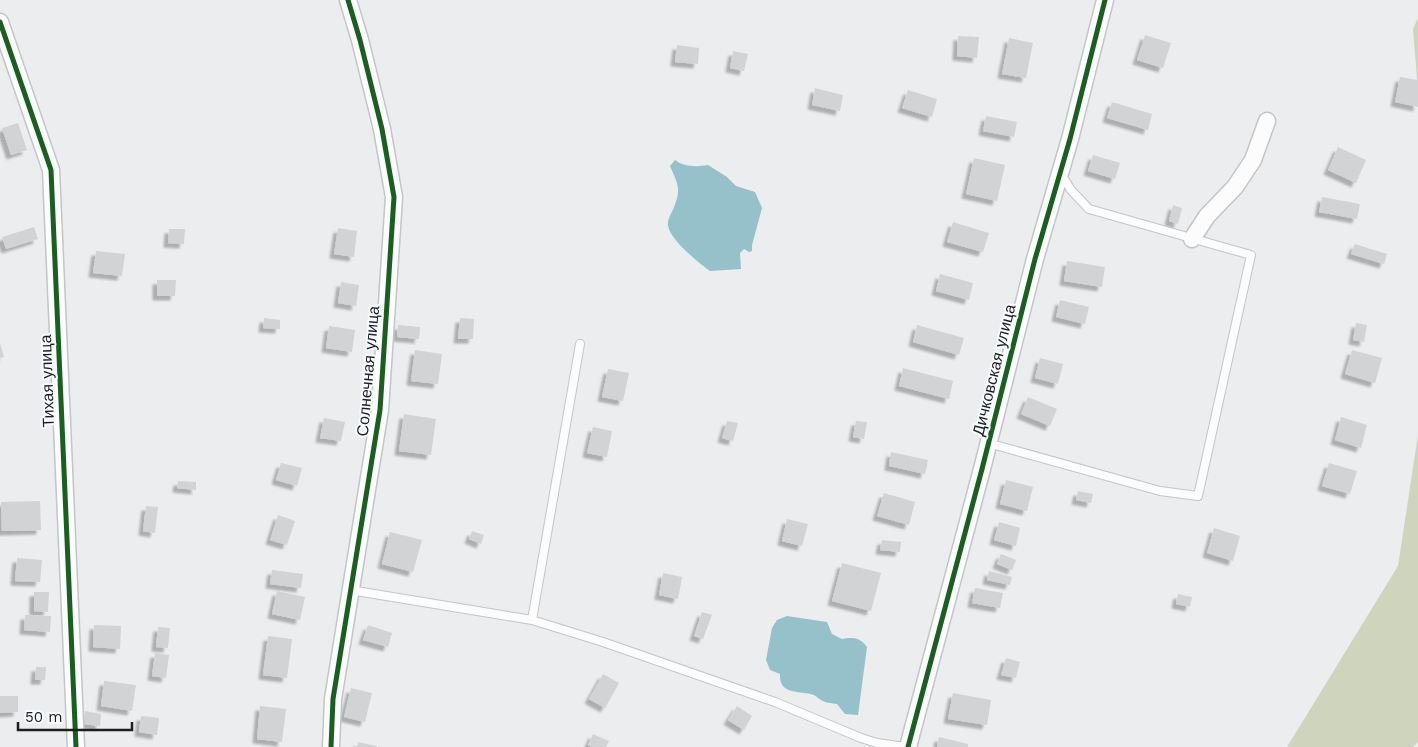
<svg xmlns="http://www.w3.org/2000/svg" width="1418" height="747" viewBox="0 0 1418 747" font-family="'Work Sans',sans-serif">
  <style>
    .forest { fill: #ced5bc }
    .water { fill: #96c1ca }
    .building { fill: #d1d3d5; filter: url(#shadow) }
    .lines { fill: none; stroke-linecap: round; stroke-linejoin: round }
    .service-casing { stroke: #c3c5c7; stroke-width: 10 }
    .minor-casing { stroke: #c3c5c7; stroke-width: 19 }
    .service { stroke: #fcfcfd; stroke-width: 8 }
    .minor { stroke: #fcfcfd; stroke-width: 16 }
    .cycleway-casing { stroke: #f7fafe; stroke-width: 8 }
    .cycleway { stroke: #1b5e20; stroke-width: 5 }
    .labels { text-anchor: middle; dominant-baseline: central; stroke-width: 4; stroke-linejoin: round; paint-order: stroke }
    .street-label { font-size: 16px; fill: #1d1e1f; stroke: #f7fafe }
  </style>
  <defs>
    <filter id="shadow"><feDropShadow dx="-4.5" dy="4.5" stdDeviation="1" flood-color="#0004"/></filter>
  </defs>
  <rect width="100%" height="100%" fill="#ebedef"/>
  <path class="forest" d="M1418,18V90L1413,29Z
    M1418,435V742L1413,747H1287L1398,566Z"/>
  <path class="water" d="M675,160C684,167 697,167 708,165L727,177L736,186L755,192L762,208L752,245V251L749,252L744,249L740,253L741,269L710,271C698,262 671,241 668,226C667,219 672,213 674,207C682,188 677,183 670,166Z
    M787,616L827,622L832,634L842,639C853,637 860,637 867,647L858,715L845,714L837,704C831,703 825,703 821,700C819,699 816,696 814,695C800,690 779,696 780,674L770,670L766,660L772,628L777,620Z"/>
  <path class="building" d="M1145,35L1171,43L1163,68L1137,60Z
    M958,36L979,37L977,58L957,56Z
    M1009,38L1033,43L1026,78L1002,74Z
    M677,45L699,48L698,64L675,62Z
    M733,51L748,54L744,71L730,68Z
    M1400,77L1418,80V107L1395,102Z
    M815,88L843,95L840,111L812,105Z
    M908,90L937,99L932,117L902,108Z
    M1112,102L1152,114L1148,130L1107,118Z
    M986,116L1017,122L1014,137L983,131Z
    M18,123L27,150L11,155L2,128Z
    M1338,147L1366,160L1356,183L1328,170Z
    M1093,155L1120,163L1115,179L1088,171Z
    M974,158L1005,165L997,201L966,194Z
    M1322,197L1360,204L1357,219L1319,212Z
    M1173,205L1182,208L1178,224L1169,221Z
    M953,222L989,233L983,252L947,242Z
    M34,227L38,239L6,249L2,237Z
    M338,228L357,231L354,257L334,254Z
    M169,229H185L184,244L168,243Z
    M1355,244L1387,254L1384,264L1351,254Z
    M96,251L125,254L122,276L93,273Z
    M1067,261L1105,267L1102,287L1064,281Z
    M940,274L973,283L969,300L936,291Z
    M157,280H176L175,296H157Z
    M341,282L359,285L356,306L338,303Z
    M1060,300L1089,307L1085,324L1056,317Z
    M264,318L280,320V329L263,328Z
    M460,318L474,319L473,339H458Z
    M1356,323L1367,325L1364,342L1353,340Z
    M398,325L420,327L419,339L397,337Z
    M917,325L964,338L959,355L913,342Z
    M329,326L355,330L352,352L326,348Z
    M0,343L4,357L0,358Z
    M415,350L442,354L438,384L411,381Z
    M1352,350L1382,358L1375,383L1345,374Z
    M1040,358L1063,364L1058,384L1035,378Z
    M903,368L953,381L949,399L899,386Z
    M608,369L629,373L623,401L602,397Z
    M1028,397L1057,409L1050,426L1021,414Z
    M404,414L436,419L431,455L399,451Z
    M1341,417L1367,425L1361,448L1335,440Z
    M324,418L345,422L341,441L320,438Z
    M727,421L738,423L733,441L722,438Z
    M856,421L867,422L864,439L853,437Z
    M593,427L612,431L607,457L587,453Z
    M891,452L928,460L925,474L889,466Z
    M281,463L302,468L297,486L276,480Z
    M1329,463L1357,471L1350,494L1322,486Z
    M1006,480L1033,487L1027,511L1000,504Z
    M178,481L196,482V490L177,488Z
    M1078,491L1093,494L1091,503L1076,500Z
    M884,493L915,502L909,525L877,516Z
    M40,501L41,530L2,531L1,502Z
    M146,506L158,507L155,533L143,531Z
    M278,515L295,521L287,545L270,540Z
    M787,519L808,524L802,546L782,541Z
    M999,522L1020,528L1016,546L994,540Z
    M1214,528L1240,536L1233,561L1207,553Z
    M472,531L484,535L481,544L469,539Z
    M390,532L422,540L413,572L382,564Z
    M882,540L901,542L900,552L880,550Z
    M1001,554L1016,560L1012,570L997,564Z
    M17,558L42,560L40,582L15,581Z
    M842,563L881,573L871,611L832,601Z
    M272,570L303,574L301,588L270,584Z
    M989,571L1012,577L1010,585L987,580Z
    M663,573L682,577L678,599L659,595Z
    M975,588L1003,593L1000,608L972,603Z
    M277,591L305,597L300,620L272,614Z
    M34,592H49L48,612L34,611Z
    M1178,594L1192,597L1190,607L1176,604Z
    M702,612L712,615L703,639L694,636Z
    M25,615L51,616L50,632L24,630Z
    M94,625L121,626L120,649L93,647Z
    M368,625L392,633L388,647L363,640Z
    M158,627L170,628L168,648L156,647Z
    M268,636L292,639L287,678L263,675Z
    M155,653L169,655L166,678L152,676Z
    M1006,658L1020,662L1016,678L1001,675Z
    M36,667H46L45,680H35Z
    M603,674L619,683L605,708L589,699Z
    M104,681L136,685L132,711L101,706Z
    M351,688L372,693L365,722L344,717Z
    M953,693L991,700L987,725L948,719Z
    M0,696H18V712L0,713Z
    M260,706L286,709L282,742L257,739Z
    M737,706L752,716L744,730L728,720Z
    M85,711L101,714L100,726L83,724Z
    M141,716L159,718L157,735L139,732Z
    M593,734L609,741L606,747H592L588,745Z
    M939,737L968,744V747H937Z
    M358,742L377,746V747H357Z"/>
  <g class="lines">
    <g class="service-casing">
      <path id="service" d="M988,443L1160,491L1198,496L1251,255L1089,209L1071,190L1061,174
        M350,590L532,620L603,642L775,702L861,738L877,743L905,747
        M532,620L580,344"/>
    </g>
    <g class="minor-casing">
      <path id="minor" d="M0,22L51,170L76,747
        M1192,239L1207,216L1235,187L1253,160L1267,121
        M331,747L333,699L380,410L394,197L382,129L360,40L348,0
        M908,747L982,469L1035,259L1070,139L1105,0"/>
    </g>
    <use href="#service" class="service"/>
    <use href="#minor" class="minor"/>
    <g class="cycleway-casing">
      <path id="cycleway" d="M0,22L51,170L76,747
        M331,747L333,699L380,410L394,197L382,129L360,40L348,0
        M908,747L982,469L1035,259L1070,139L1105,0"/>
    </g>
    <use href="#cycleway" class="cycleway"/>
  </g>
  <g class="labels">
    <g class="street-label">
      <text transform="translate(994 370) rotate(-76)">Дичковская улица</text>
      <text transform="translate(368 371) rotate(-85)">Солнечная улица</text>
      <text transform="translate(47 381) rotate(-92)">Тихая улица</text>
    </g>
  </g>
  <path d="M18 722v8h114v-8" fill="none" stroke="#1d1e1f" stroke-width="2.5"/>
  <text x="25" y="722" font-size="15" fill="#1d1e1f" stroke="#f7fafe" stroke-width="4" paint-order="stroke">50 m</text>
</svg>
